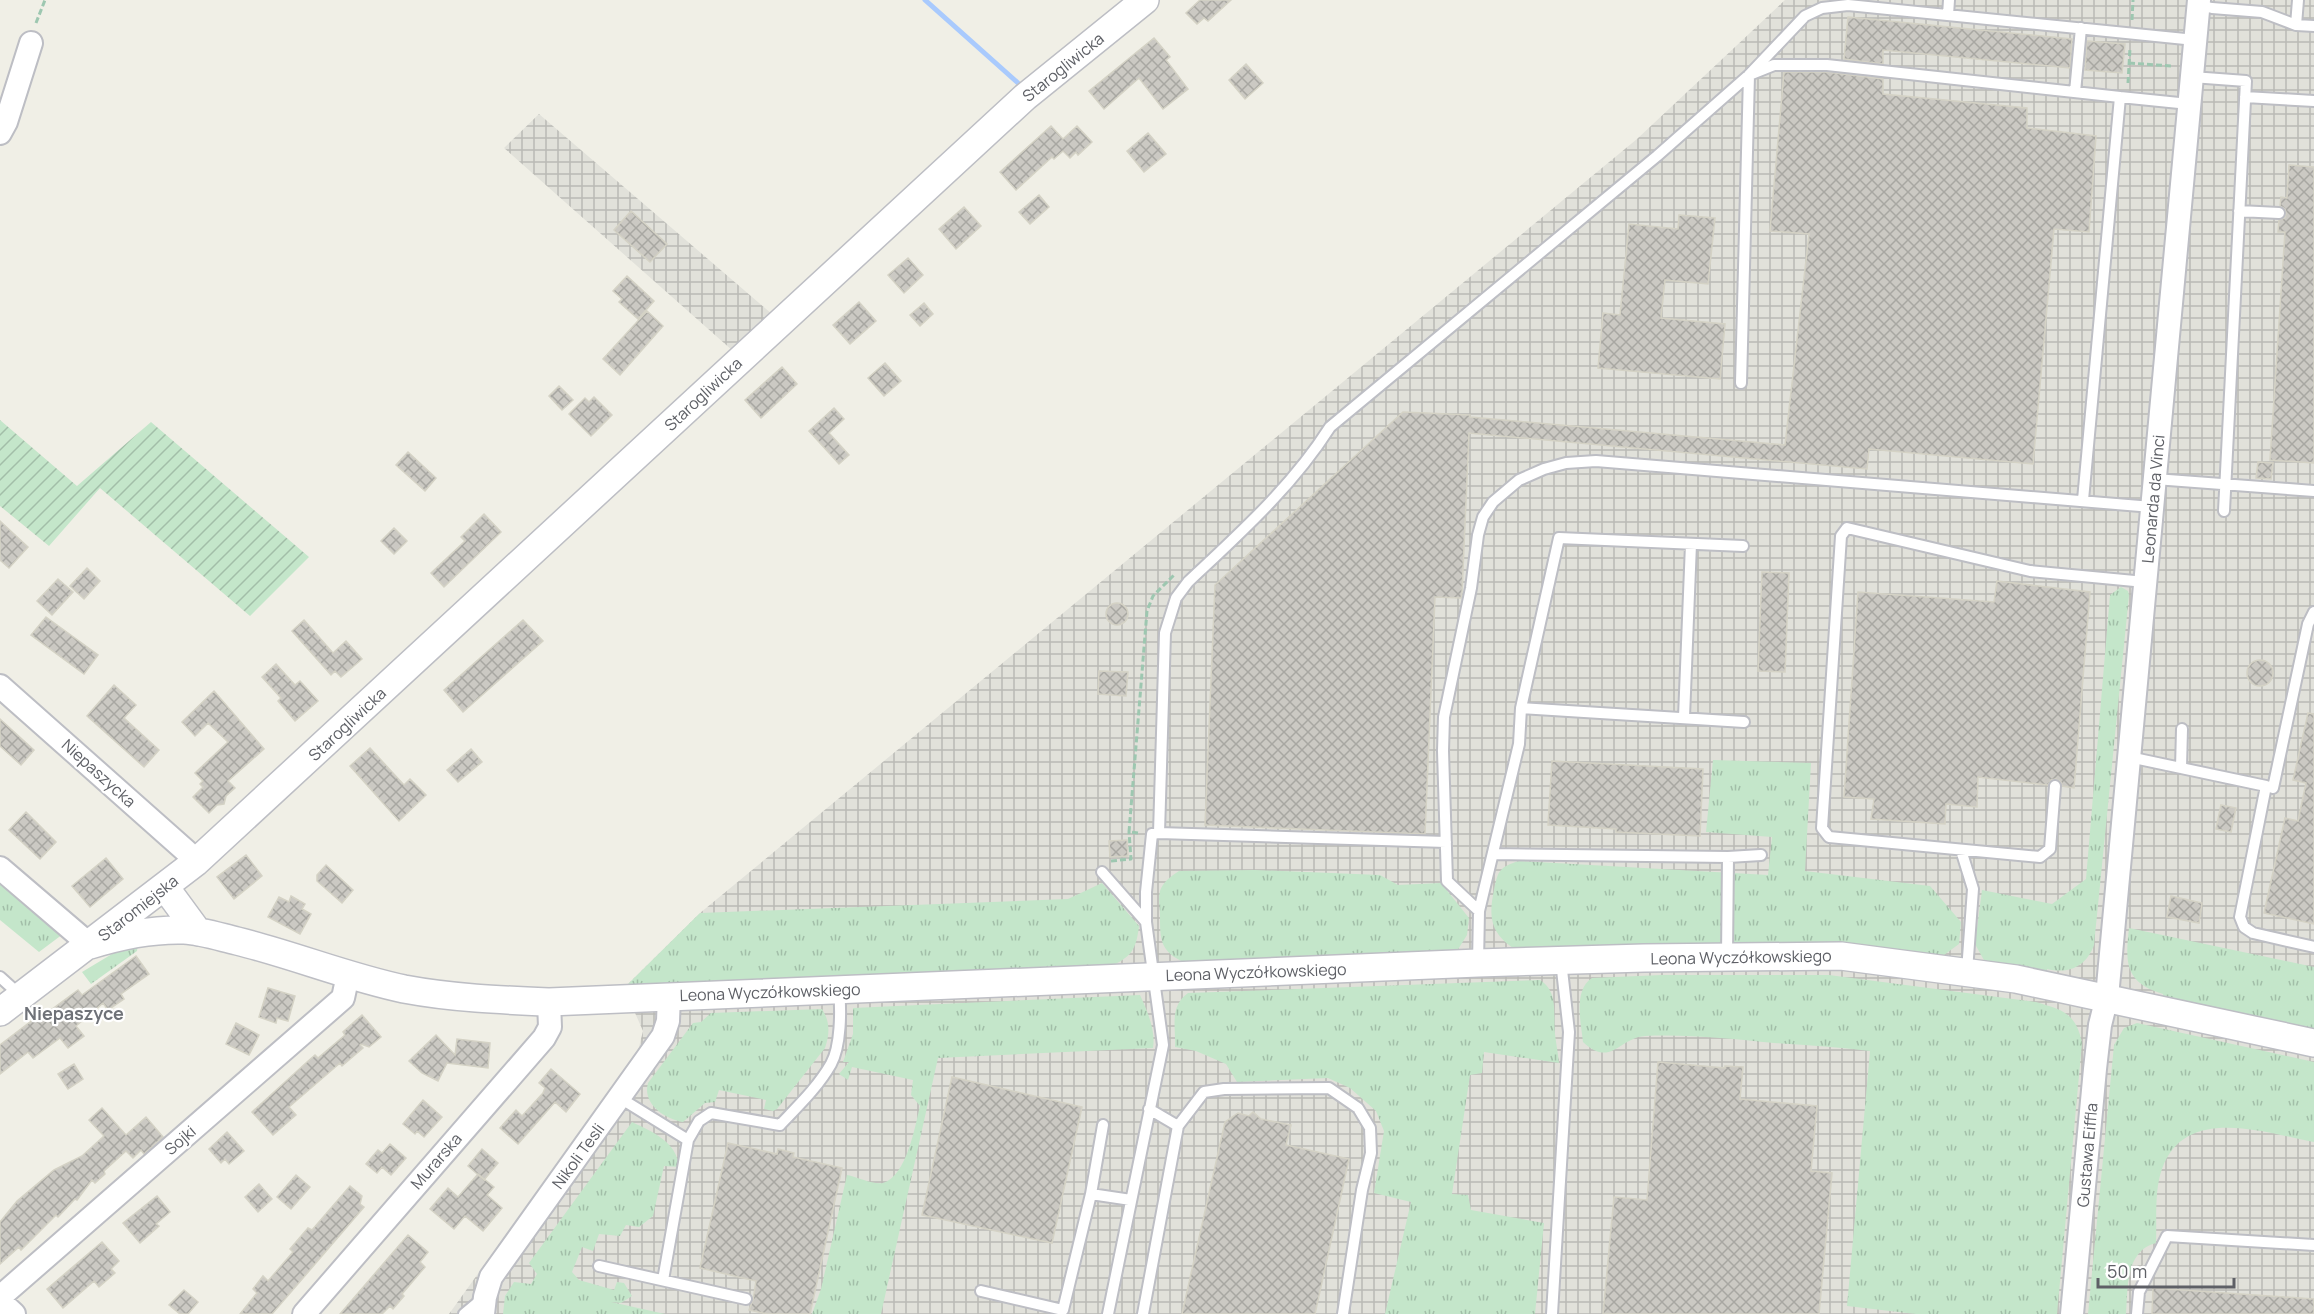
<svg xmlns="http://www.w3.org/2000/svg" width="2314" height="1314" viewBox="0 0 2314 1314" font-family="Manrope,sans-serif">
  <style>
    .industrial { fill: url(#industrial-grid) }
    .grass { fill: url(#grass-tufts) }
    .garden { fill: url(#garden-furrows) }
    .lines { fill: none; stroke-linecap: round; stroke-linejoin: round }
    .stream { stroke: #a9cafd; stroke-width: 5 }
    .building { fill: url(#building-cross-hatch); stroke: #d4d2c5; stroke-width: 1.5 }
    .service-casing { stroke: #bdbec4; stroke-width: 14 }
    .minor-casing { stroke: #bdbec4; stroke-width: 26 }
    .tertiary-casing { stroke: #bdbec4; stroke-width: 30 }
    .path { stroke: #9dc7b0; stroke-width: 3; stroke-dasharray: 6 3; stroke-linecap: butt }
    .service { stroke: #fff; stroke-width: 10 }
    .minor { stroke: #fff; stroke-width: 22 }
    .tertiary { stroke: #fff; stroke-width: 27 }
    .labels { text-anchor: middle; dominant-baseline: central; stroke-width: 4.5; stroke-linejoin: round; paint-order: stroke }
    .street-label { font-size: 16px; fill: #5e6066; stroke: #fff }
    .neighbourhood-label { font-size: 18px; font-weight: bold; fill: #6f7278; stroke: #fff }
  </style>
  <defs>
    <pattern id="industrial-grid" width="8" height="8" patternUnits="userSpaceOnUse" patternTransform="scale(1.5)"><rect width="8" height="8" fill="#e1e1da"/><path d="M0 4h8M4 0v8" fill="none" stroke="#babab5"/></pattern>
    <pattern id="grass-tufts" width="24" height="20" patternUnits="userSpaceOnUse" patternTransform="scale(1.5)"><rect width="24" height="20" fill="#c4e6ca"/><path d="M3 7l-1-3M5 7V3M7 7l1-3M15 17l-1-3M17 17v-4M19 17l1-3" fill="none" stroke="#a2bea8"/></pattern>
    <pattern id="garden-furrows" width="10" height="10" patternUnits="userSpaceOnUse" patternTransform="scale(1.5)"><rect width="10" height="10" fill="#c4e6ca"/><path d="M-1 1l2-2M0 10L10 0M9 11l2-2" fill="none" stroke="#a2bea8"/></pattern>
    <pattern id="building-cross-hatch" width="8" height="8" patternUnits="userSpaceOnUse" patternTransform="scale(1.5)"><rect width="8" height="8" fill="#cbc9c3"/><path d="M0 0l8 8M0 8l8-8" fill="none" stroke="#a8a7a2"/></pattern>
  </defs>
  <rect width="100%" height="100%" fill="#f0efe6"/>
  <path class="industrial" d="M1785,0H2314V1314H449L638,1051L643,1031L624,988L700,913L1637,139Z
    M539,114L772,314L733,351L504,148Z"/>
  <path class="grass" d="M2121,587L2128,591L2129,595L2094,945C2086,967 2069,974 2047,969L2046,975L1985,962L1975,944L1982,890L2052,904L2086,879L2110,595Z
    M1713,760L1811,763L1805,871L1930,886L1961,922L1959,944L1944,955L1751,942L1516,950C1491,934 1488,918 1494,890C1498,871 1499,867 1519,861L1768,875L1772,837L1706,832Z
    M1255,870L1380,875L1398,885L1441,883L1469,918L1467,935L1457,951L1186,963C1160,952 1160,940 1160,915C1160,907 1158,898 1160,891C1163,882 1171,876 1179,871Z
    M0,873L67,931L39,952L0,920Z
    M1102,883L1139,926C1136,951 1131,957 1109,967L624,988L700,913L1068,899Z
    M2129,928L2314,967V1032L2164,1000L2163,994C2125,983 2125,963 2129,928Z
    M138,944L137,951L91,984L82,972L122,948Z
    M1662,975H1829L2036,1002C2063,1010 2076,1013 2082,1043L2057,1314H1916L1847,1306L1870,1051C1839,1047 1806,1045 1774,1043C1731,1039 1688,1034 1645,1036C1619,1038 1611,1068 1583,1042C1581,1023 1573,990 1592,978Z
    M1540,980C1559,992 1553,1014 1555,1034C1556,1043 1558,1053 1559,1063L1484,1052L1482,1073L1470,1075L1452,1194L1468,1195L1471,1210L1544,1223L1535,1314H1385L1411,1202L1374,1193L1384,1131L1376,1111L1350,1088L1328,1078L1237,1082L1226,1064L1196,1051L1175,1047C1176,1026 1169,1007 1188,993Z
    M1140,995C1147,1010 1156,1031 1153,1048L938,1058L881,1314H812L821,1289L847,1175C857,1177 874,1185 883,1183C907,1176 915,1126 920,1106L911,1095L913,1080L852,1067L848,1080L839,1074L849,1062H843L853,1034V1008Z
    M822,1009C830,1021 830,1034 825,1048L777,1109L773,1111L764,1109L766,1100L719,1090L715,1102L705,1103L683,1122C665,1119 642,1104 648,1083L693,1023L701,1022L711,1013Z
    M2137,1023L2314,1062V1142C2265,1133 2185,1104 2162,1169C2154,1191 2157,1219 2156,1243C2125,1251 2128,1288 2126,1314H2088L2114,1045L2124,1028Z
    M632,1122C653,1132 677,1142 679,1167L664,1166L653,1216L639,1227L626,1225L620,1236L599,1234L593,1251L582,1247L572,1272L579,1280L614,1290L617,1282L624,1283L632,1296L621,1303L611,1302L665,1314H503L505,1296L514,1282L531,1284L537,1274L529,1263Z"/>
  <path class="garden" d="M0,420L77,486L151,422L309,557L250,616L100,488L49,546L0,506Z"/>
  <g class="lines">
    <path class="stream" d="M925,0L1018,83"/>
  </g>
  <path class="building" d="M1200,0H1231L1208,21L1204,18L1197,24L1186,13Z
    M1848,17L2072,39L2070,68L1883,50V64L1844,59Z
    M1154,38L1170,57L1166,60L1188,89L1163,109L1139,78L1104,109L1089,91Z
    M2087,41L2125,44L2122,73L2085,70Z
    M1246,64L1263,83L1245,99L1229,80Z
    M1784,72H1827L1883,79V94L2027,108V128L2096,136L2089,232L2054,229L2033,464L1869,449L1867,469L1469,433L1462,593L1461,598L1435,597L1425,834L1205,825L1215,585L1403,412L1470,415V417L1785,445L1809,234L1770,231Z
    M1051,126L1063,139L1077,126L1092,142L1078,155L1076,152L1070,158L1063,151L1054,159L1052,157L1016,190L1000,172Z
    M1148,133L1166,154L1144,172L1127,151Z
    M2289,165L2314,167V463L2270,460L2285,232H2278L2279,220L2285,218L2286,213L2285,209L2280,206L2281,197L2287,198Z
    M1039,195L1049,207L1030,224L1019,212Z
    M964,207L981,226L956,249L939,229Z
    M631,211L667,244L650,262L614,230Z
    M1679,215L1715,218L1708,284L1665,280L1661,318L1725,324L1720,379L1598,368L1603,313L1620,315L1629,224L1678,229Z
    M908,258L923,275L904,293L888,275Z
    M627,276L654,301L638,319L619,302L622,299L613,291Z
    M859,302L876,321L850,344L833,325Z
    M924,303L933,314L920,326L910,315Z
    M647,311L663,326L620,375L603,359Z
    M885,363L901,381L884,396L868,378Z
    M782,367L797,384L761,418L745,400Z
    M559,386L573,400L562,410L549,396Z
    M594,397L612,415L591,436L569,414L585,398L589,402Z
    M834,408L844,419L829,433L849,455L839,464L809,431Z
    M408,452L436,478L425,491L396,465Z
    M2258,462L2273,463L2271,479L2256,478Z
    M484,514L501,532L444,587L431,573L465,541L461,537Z
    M0,521L28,547L9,568L0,560Z
    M394,528L407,541L394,554L381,541Z
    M87,568L100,581L84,599L70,586Z
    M1762,572L1789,573L1785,672L1758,671Z
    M58,579L73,592L52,615L37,601Z
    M1997,581L2090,592L2074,788L2062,786L2061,782L2056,779L2051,780L2048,785L1978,777L1977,807L1946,804L1945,824L1871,819L1874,799L1844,797L1858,592L1994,602Z
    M1106 614a11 11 0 1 1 22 0a11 11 0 1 1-22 0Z
    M46,617L98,655L84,674L31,635Z
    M304,620L333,653L346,641L362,659L341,677L335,671L331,675L292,631Z
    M523,620L543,641L463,712L444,690Z
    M2247 673a13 13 0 1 1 26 0a13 13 0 1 1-26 0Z
    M276,664L295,685L300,681L318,701L295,721L278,701L281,698L262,677Z
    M1099,671L1128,672L1126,696L1098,694Z
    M114,685L136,705L124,718L159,750L144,767L87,716Z
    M214,691L264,749L228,781L235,788L226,796L224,804L217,805L209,813L193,797L203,787L200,784L203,781L195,773L228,742L208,723L195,736L182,722Z
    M2308,713L2314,714V924L2264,913L2285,818L2298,821L2306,783L2293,780Z
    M0,719L34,750L21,765L0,746Z
    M370,748L404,785L410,779L426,795L399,821L350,766Z
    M471,749L482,762L458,782L447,770Z
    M1552,761L1703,769L1700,836L1616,832V829L1548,825Z
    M2221,805L2236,808L2231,832L2216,829Z
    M26,812L56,842L40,859L9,830Z
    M1127,840L1128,856L1110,857L1109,841Z
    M246,855L262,876L234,899L217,877Z
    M106,858L123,879L90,907L72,886Z
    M326,865L353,890L342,903L317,881V875Z
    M291,896L305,904L302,909L311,914L300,934L268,917L279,897L289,902Z
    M2171,896L2202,903L2199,923L2167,917Z
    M136,956L149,974L121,994L124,999L108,1010L103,1003L76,1026L84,1036L68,1048L60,1038L33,1058L28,1052L0,1074V1045L34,1019L36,1021L78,990L82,995Z
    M268,988L295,996L288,1021L277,1018L276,1023L259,1017Z
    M362,1015L381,1037L369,1047L361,1044L360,1045L363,1048L342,1066L340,1063L289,1107L296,1115L273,1135L252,1112L307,1062L315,1055L318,1058L345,1035L343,1032Z
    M236,1023L259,1035L249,1055L226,1044Z
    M436,1035L455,1055L457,1039L490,1043L488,1068L447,1063L438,1081L422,1073L409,1061Z
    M1658,1062L1725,1068V1066L1743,1067L1740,1099L1817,1106L1811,1171L1832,1173L1819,1314H1603L1614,1197L1647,1200Z
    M74,1064L83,1079L68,1089L58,1074Z
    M551,1069L580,1094L566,1112L555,1102L518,1144L500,1128L516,1110L522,1116L543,1093L545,1088L539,1083Z
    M952,1077L1082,1107L1052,1243L922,1215Z
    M423,1100L442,1117L424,1137L417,1131L415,1134L403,1124Z
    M102,1108L126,1135L146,1117L163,1137L144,1154L141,1150L133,1158L126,1151L104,1171L105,1174L95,1183L92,1180L77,1200L75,1199L58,1217L56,1215L21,1250L19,1247L0,1264V1222L17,1201L54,1170L82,1156L104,1136L89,1120Z
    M1253,1112L1261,1119L1291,1125L1286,1145L1349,1159L1315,1314H1182L1225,1122L1238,1113L1249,1116Z
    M227,1132L244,1151L229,1164L225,1159L221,1163L209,1149Z
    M728,1143L777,1154L778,1149L794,1153L793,1157L842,1168L810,1314H767L749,1310L753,1300L756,1281L700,1268Z
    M390,1144L406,1158L391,1175L382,1167L377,1173L366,1164L378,1150L382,1153Z
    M482,1149L498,1163L484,1180L468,1166Z
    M478,1174L494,1187L487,1195L502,1208L483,1231L465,1216L454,1229L430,1209L448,1188L458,1197Z
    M296,1175L310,1187L291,1209L277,1197Z
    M259,1184L272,1199L258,1212L245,1197Z
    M350,1186L362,1196L360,1204L364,1207L303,1278L272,1314H240L257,1293L253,1289L263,1276L268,1281L293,1252L290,1249L308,1228L312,1230Z
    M157,1196L170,1212L156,1224L159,1226L140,1243L123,1223Z
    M408,1235L428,1252L420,1262L425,1267L402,1294L404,1296L393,1309L390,1306L382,1314H340Z
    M102,1242L119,1261L111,1269L115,1273L99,1287L94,1281L63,1308L47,1289Z
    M2153,1288L2314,1299V1314H2152Z
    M184,1290L198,1302L188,1314H180L169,1305Z"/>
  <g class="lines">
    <g class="service-casing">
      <path id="service" d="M2199,5L2212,8L2262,12L2296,25L2314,26
        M1948,15L1949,0
        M2296,25L2298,0
        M2192,77L2246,81L2224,511
        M2075,92L2081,28
        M2245,97L2314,101
        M2239,211L2279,213
        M1741,383L1749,75L1774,65H1827L2120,97
        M2155,479L2314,491
        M2083,500L2120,97L2189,104
        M2314,612L2308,624L2273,788L2266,786L2240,917L2244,927L2253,933L2314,947
        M1521,708L1744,722
        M1684,717L1691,544
        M2129,757L2266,786
        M2181,768L2182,729
        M2055,786L2050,849L2040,857L1829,837L1822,828L1841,536L1847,528L2030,571L2145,582
        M1159,833L1446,842
        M1961,850L1973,889L1967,971
        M1493,854L1728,857L1761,855
        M1102,872L1146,922
        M1479,911L1447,881L1443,751L1444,717L1471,588L1478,535L1483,517L1493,502L1519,480L1544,469L1566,463L1596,461L2152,507
        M1727,956L1728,857
        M1478,963L1479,911L1519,744L1521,708L1559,538L1743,546
        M0,977L21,996
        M620,1098L688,1140L663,1280
        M1149,1109L1178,1126
        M1103,1125L1091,1194L1131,1200
        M688,1140L699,1121L711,1113L780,1125C798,1106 818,1087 831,1064C841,1046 841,1010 839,990
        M599,1266L746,1299
        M981,1291L1063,1310L1091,1194
        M464,1314L482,1299
        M1108,1314L1163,1045L1146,922V892L1152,834L1159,833L1165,633L1176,598L1188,582C1239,534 1292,487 1330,427L1657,156L1749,75L1805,16L1822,8L1848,5L2195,40
        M1143,1314L1178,1126L1204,1092L1224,1089L1329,1088L1358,1108L1370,1128L1371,1153L1362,1190L1343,1314
        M1552,1314L1569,1032L1561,961
        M2137,1314L2139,1292L2167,1236L2314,1245"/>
    </g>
    <g class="minor-casing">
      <path id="minor" d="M0,133L6,122L31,43
        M0,686L186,851L196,862
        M0,868L90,945
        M0,1297L343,998L348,975
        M0,1301L14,1314
        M304,1314L544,1038L550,1027L549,1002
        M483,1314L485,1297L491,1277L663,1036L668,1021L669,996
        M2072,1314L2095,1069L2100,1025L2107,997L2199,0"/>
    </g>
    <g class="tertiary-casing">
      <path id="tertiary" d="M165,887L198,932
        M90,945C122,935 151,929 184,930C202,931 220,937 237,941C294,955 347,977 404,989C452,998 500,1000 549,1002L1478,963L1644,958L1841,956L2016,979L2314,1043
        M0,1012L196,862L1025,97L1145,0"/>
    </g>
    <path class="path" d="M2132,20L2133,0
      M36,23L45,0
      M2129,63L2172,66
      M2128,83L2130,48
      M1138,833L1129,832L1147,611L1153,596L1175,574
      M1111,861L1131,859L1129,832"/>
    <use href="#service" class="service"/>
    <use href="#minor" class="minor"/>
    <use href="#tertiary" class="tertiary"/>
  </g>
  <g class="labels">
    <g class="street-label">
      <text transform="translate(1063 67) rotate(-39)">Starogliwicka</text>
      <text transform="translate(703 394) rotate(-43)">Starogliwicka</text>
      <text transform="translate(2153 499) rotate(-85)">Leonarda da Vinci</text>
      <text transform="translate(347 724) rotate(-43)">Starogliwicka</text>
      <text transform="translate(99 773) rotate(42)">Niepaszycka</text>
      <text transform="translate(138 908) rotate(-38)">Staromiejska</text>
      <text transform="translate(1741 957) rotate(-1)">Leona Wyczółkowskiego</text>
      <text transform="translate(1256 972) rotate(-2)">Leona Wyczółkowskiego</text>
      <text transform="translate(770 992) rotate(-2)">Leona Wyczółkowskiego</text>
      <text transform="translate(180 1140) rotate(-41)">Sojki</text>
      <text transform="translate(2087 1155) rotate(-85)">Gustawa Eiffla</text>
      <text transform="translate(578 1156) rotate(-54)">Nikoli Tesli</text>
      <text transform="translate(436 1161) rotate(-49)">Murarska</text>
    </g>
    <g class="neighbourhood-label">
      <text x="74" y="1013">Niepaszyce</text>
    </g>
  </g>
  <path d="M2098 1278v9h136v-9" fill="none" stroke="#5e6066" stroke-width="3"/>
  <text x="2107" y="1278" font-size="18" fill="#5e6066" stroke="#ffffff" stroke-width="4.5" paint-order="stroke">50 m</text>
</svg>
